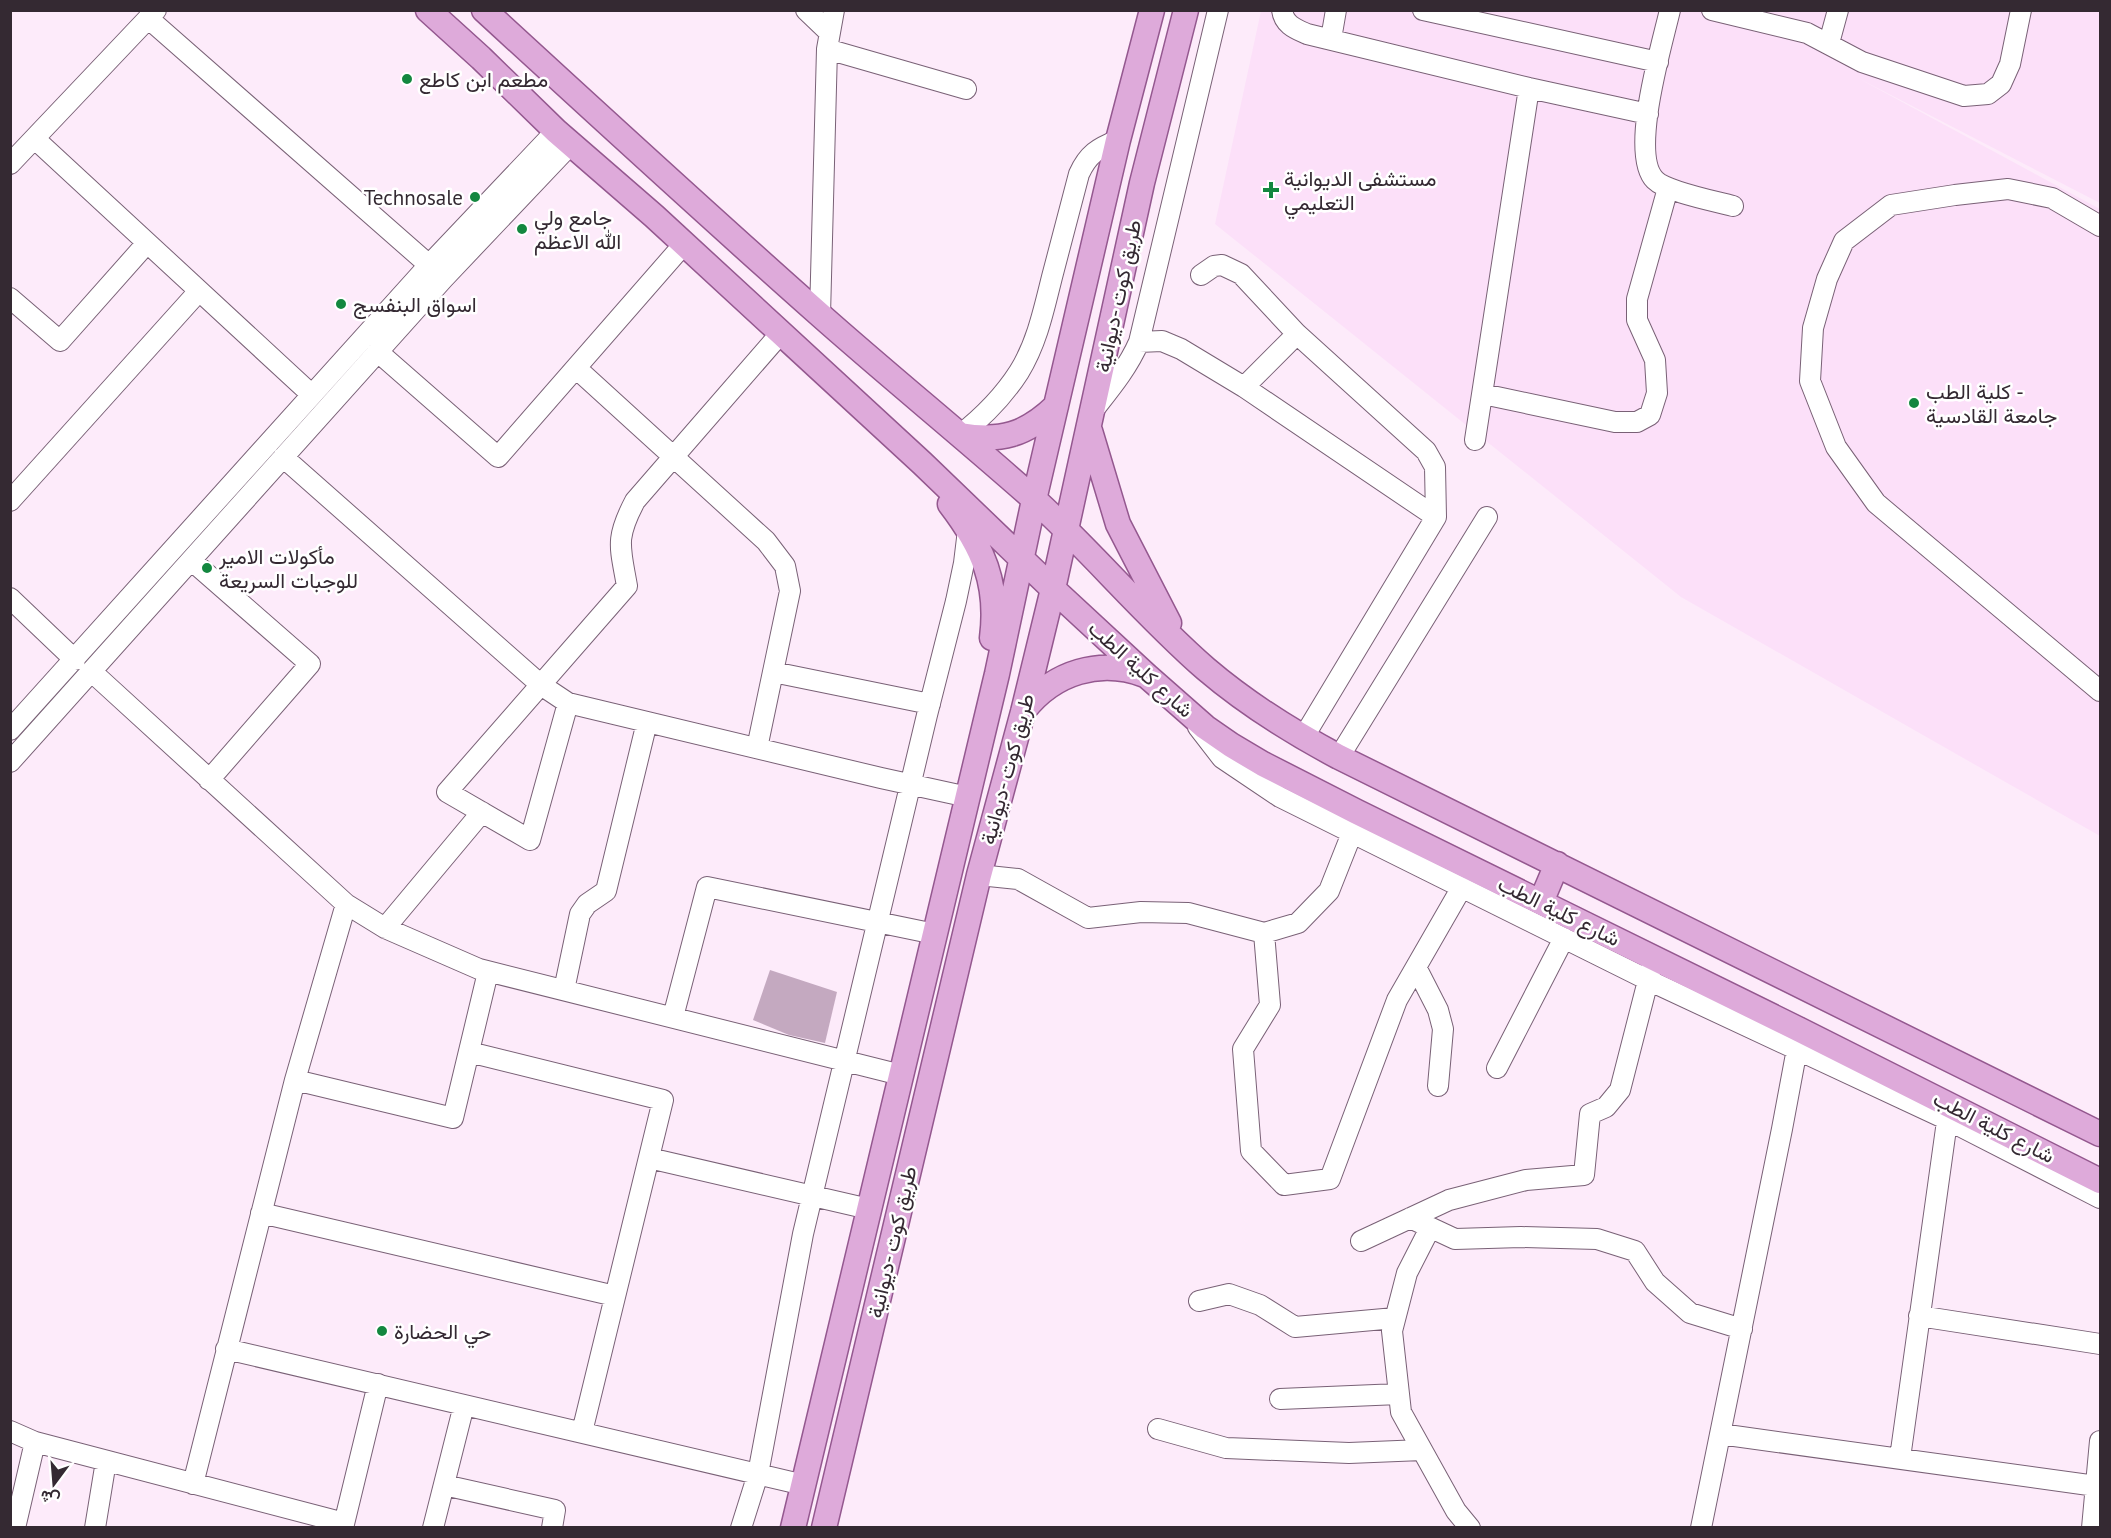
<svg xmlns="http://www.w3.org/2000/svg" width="2111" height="1538" viewBox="0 0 2111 1538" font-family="'PT Sans',Vazirmatn,sans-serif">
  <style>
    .built { fill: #fce0f9 }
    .building { fill: #c4a9c0 }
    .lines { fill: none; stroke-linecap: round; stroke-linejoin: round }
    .minor-casing { stroke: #796176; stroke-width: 22 }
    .major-casing { stroke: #94588f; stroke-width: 27 }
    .minor { stroke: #fff; stroke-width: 20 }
    .major { stroke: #deaada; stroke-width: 24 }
    .poi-dot { fill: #13873f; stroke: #fff; stroke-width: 2 }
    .labels { text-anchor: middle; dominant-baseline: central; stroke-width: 5; stroke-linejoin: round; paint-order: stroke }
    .poi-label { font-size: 21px; fill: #342932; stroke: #fff; text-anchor: start }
    .street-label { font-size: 21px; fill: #342932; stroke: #fff }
  </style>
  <rect width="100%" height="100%" fill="#fdebfa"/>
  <path class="built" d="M1261,11H2100V203L1856,77L2100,209V836L1681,597L1215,224Z"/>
  <path class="building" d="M770,970L837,992L825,1043L789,1035L753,1020Z"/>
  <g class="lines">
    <g class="minor-casing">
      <path id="minor" d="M806,10L830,33
        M1282,10C1284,25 1296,29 1307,34L1529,88L1648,114
        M1423,10L1658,62
        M1670,10C1662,45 1629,154 1655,180C1667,192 1715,201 1733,206
        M1712,10L1807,33L1862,62L1964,96L1988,94L2001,84L2010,64L2021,10
        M149,19L429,265
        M1331,39L1336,10
        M1829,43L1838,10
        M827,49L966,89
        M35,139L312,395
        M10,164L156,10
        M2100,226L2052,198L2008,189L1955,195L1891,205L1844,241L1827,279L1813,328L1810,381L1836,447L1876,503L2100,691
        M1201,275L1214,266L1222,265L1241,274L1297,334L1426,451L1435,467L1436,517L1303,738
        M10,298L60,341L147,243
        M820,315L827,49L834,10
        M1139,342L1162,341L1181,349L1244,387L1436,517
        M378,352L498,457L684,244
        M576,368L766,541L785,566L790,591L757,748
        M1244,387L1297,334
        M1483,394L1615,422H1637L1650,415L1657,393L1655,360L1637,320V299L1668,188
        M1092,412C1110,389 1127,369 1139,342L1218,10
        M960,435C983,417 1003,397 1019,372C1037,343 1044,309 1052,277C1061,243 1070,209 1079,174C1088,154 1098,148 1118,140
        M1475,440L1529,88
        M283,457L541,685L568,703L881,778L968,797
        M10,501L199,291
        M191,560L310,664L209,780
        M10,598L75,660
        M92,672L346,904L385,928L479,969L901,1075
        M773,672L930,704
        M568,703L530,840L447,792L627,586C620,546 615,539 635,501L781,333
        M1198,727L1222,758L1280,797L1648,980L1948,1120L2100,1198
        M10,730L429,265L556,131
        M1339,757L1487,517
        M10,762L444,278L571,144
        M979,875L1018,879L1088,918L1141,912L1188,913L1264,933L1298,923L1329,891L1352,833
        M385,928L482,812
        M1264,933L1270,1005L1243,1049L1251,1151L1284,1185L1330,1179L1397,1000L1462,887
        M1416,967L1438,1010L1443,1029L1438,1086
        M564,990L580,914L587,904L606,891L647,722
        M673,1017L707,887L935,934
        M469,1052L663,1100L582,1432
        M1497,1068L1564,938
        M295,1080L453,1118L488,972
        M649,1158L869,1209
        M261,1213L615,1296
        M1410,1218L1455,1239L1521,1237L1597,1239L1635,1251L1655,1282L1690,1313L1742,1329
        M1430,1228L1407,1273L1392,1331L1401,1412L1456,1511L1470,1528
        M1361,1241L1449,1200L1526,1180L1584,1175L1590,1114L1606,1107L1620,1090L1651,969
        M1199,1301L1229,1294L1260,1305L1295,1327L1395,1318
        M1919,1316L2100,1344
        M226,1349L804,1485
        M1280,1399L1399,1394
        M1158,1429L1226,1448L1349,1453L1422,1450
        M10,1431L35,1442L344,1523
        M1720,1434L2096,1486
        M1900,1458L1949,1107
        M193,1484L295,1080L346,904
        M444,1485L555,1510L552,1528
        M15,1528L35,1442
        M95,1528L106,1461
        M343,1528L378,1384
        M433,1528L464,1405
        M741,1528L758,1474L803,1234L927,715L956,601L964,563L968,530
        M1701,1528L1782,1129L1799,1038
        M2092,1528L2100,1441"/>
    </g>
    <g class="major-casing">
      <path id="major" d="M428,10L481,58L556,131L654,216L922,463L1053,589L1147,676L1205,727L1231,745L1263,764L1357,812L1800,1030L2100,1181
        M484,10C595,112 706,214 819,314C890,377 964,437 1035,500C1094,554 1146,617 1206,669C1247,704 1292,732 1339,757L2100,1134
        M1090,431L1118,524L1169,623
        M960,435C1001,442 1026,435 1056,406
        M950,504C983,547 999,584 992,638
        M1024,710C1054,672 1100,658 1145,675
        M1541,902L1557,864
        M793,1528L997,674L1034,500L1118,140L1152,10
        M824,1528L979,875L1023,712L1053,589L1142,183L1186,10"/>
    </g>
    <use href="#minor" class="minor"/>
    <use href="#major" class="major"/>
  </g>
  <g class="poi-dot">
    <circle cx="407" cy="79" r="6"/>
    <path d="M1268 181h6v6h6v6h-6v6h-6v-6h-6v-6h6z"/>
    <circle cx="475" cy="197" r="6"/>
    <circle cx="522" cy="229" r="6"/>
    <circle cx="341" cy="304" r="6"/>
    <circle cx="1914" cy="403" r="6"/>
    <circle cx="207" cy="568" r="6"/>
    <circle cx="382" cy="1331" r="6"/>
  </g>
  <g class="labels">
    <g class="poi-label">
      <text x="419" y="79">مطعم ابن كاطع</text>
      <text x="1284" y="178">مستشفى الديوانية<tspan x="1284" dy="24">التعليمي</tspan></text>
      <text x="463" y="197" text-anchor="end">Technosale</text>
      <text x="534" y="217">جامع ولي<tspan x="534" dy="24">الله الاعظم</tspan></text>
      <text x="353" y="304">اسواق البنفسج</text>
      <text x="1926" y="391">كلية الطب -<tspan x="1926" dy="24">جامعة القادسية</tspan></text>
      <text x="219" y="556">مأكولات الامير<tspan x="219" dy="24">للوجبات السريعة</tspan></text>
      <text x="394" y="1331">حي الحضارة</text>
    </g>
    <g class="street-label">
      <text transform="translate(1118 296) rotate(-78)">طريق كوت -ديوانية</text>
      <text transform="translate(1141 669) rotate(42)">شارع كلية الطب</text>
      <text transform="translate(1007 769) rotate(-75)">طريق كوت -ديوانية</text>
      <text transform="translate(1559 911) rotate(26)">شارع كلية الطب</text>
      <text transform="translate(1994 1127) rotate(27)">شارع كلية الطب</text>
      <text transform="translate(892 1242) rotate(-77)">طريق كوت -ديوانية</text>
    </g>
  </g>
  <rect width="2111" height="1538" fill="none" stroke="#342932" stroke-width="24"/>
  <g transform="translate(54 1484) rotate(196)" stroke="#ffffff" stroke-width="4.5" paint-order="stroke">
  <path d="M0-4.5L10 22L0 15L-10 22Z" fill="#342932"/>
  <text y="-9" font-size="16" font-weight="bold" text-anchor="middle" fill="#342932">ش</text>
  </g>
</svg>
